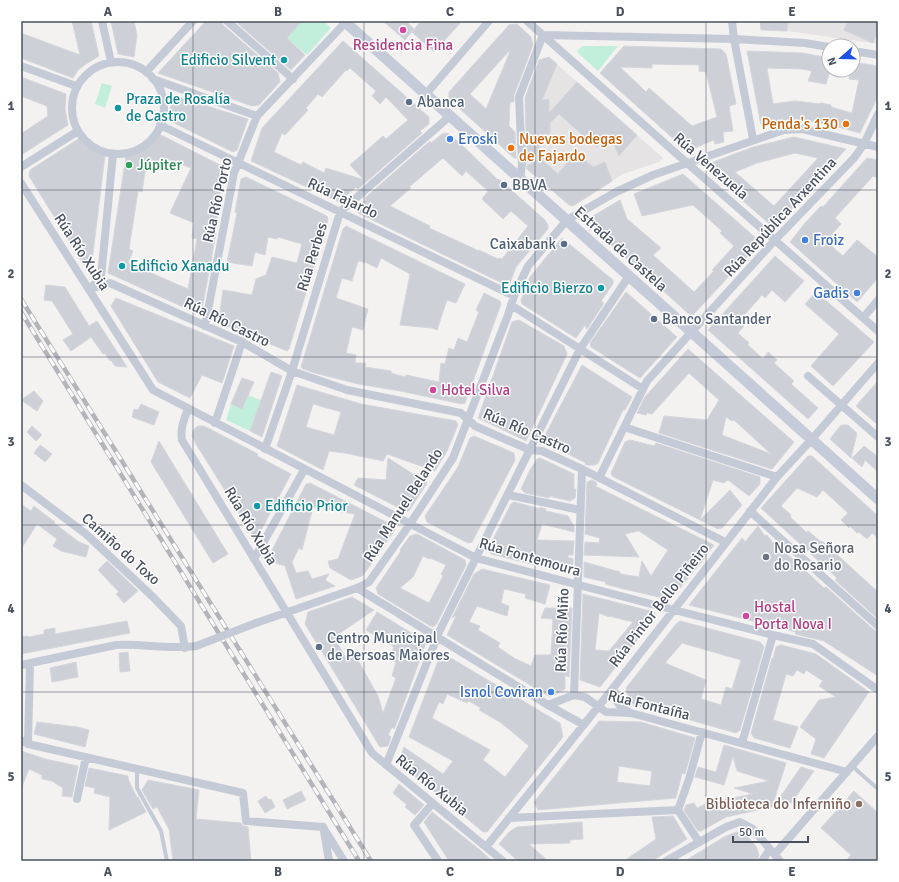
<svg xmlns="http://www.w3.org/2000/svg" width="899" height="882" viewBox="0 0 899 882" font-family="Signika,sans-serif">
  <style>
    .education { fill: #e5e3e3 }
    .green { fill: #c1efdb }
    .building { fill: #cdd0d7; stroke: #d5d6dc; fill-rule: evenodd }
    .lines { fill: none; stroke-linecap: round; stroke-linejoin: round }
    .service { stroke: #c5cbd6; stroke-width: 4 }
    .minor { stroke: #c5cbd6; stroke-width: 8 }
    .secondary { stroke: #c5cbd9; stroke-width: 11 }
    .rail-casing { stroke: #b4b5bb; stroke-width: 4.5 }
    .rail { stroke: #fff; stroke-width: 3; stroke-dasharray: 9; stroke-linecap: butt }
    .minor-bridge { stroke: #c5cbd6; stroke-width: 8 }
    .grid { fill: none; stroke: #49515f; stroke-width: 1; stroke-opacity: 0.55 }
    .hotel-dot { fill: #d1479c; stroke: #fff; stroke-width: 1.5 }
    .culture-dot { fill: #0f9aa8; stroke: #fff; stroke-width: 1.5 }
    .service-dot { fill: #5c6f8a; stroke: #fff; stroke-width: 1.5 }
    .food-dot { fill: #e8710a; stroke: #fff; stroke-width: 1.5 }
    .shop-dot { fill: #3f7fe0; stroke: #fff; stroke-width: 1.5 }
    .leisure-dot { fill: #2e9e5b; stroke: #fff; stroke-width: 1.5 }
    .worship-dot { fill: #6b7280; stroke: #fff; stroke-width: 1.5 }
    .education-dot { fill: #8d6e63; stroke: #fff; stroke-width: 1.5 }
    .labels { text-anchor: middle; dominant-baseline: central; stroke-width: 3; stroke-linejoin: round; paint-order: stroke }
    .hotel-label { font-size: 15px; fill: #b23c85; stroke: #fff; text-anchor: start }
    .culture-label { font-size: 15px; fill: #0d838f; stroke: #fff; text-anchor: start }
    .service-label { font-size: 15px; fill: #4e5e75; stroke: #fff; text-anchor: start }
    .food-label { font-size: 15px; fill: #c56008; stroke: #fff; text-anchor: end }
    .shop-label { font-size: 15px; fill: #366cbe; stroke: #fff; text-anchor: start }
    .leisure-label { font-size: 15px; fill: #27864d; stroke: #fff; text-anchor: start }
    .street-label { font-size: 15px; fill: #49515f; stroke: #fff }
    .worship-label { font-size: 15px; fill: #5b616d; stroke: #fff; text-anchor: start }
    .education-label { font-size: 15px; fill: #785e54; stroke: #fff; text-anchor: end }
    .neatline { fill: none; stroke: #49515f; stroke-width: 1.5 }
    .grid-label { font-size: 13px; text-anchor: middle; font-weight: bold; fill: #49515f }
  </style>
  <rect width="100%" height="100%" fill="#f4f2f1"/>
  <path class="education" d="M788,21H878V44L787,31Z
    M549,57L663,158L659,162L623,174L573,206L569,205L526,168L525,101L543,59Z"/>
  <path class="green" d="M302,21H323L331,28L307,55L287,38Z
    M583,46H618L598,71L577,52L578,50Z
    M102,83L112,86L105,108L95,104Z
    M247,395L261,400L250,431L226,420L231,404L242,409Z"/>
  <path class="building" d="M72,21H91L99,56L86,64L78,70L73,78L21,58V33L80,55Z
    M111,21H134L137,35L134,57L118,54Z
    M206,21H222L223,25L278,73L280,82L259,105L252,106L158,73Z
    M235,21H302L287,38L305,55L291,70Z
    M383,21H406L414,29L405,40Z
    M421,21H462L434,52L412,32Z
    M760,21H788L787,31L761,30Z
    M848,21H878V31L873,43L844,30Z
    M517,24L531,37L533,45L514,95V102H510L509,126L515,132L516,158H514L449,99V92L509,25ZM511,49L486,109L470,94Z
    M343,41L429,117V124L420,131L422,133L358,189L356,187L339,202L251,161L262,128ZM350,68L376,91L372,96L380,104L386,97L408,120L386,139L383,136L350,165L364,180L326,168L324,173L303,162L301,165L274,152L282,133L285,135L308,110L306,108L318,94L322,97L346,70L347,71Z
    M624,46L721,49L726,54L736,104L729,106L733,131L723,132L724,142L715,144L714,140L687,151L600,73ZM652,64L699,65V71L706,72L717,117L692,126L649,88L646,92L620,67L652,68Z
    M747,51L803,53L829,58V73L826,84L808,81L812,71L802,69L767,68L773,104L795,101L820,104L821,103L831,105V107L852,113L859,80L849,79L850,70H853V62L878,66V96L860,133L827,124L796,119L784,120L761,125Z
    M549,57L557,64L542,100L549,99V113L577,82L637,135L619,156L612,140L596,147L559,114L550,123V134L539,135L540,158L558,174L576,152L593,167L605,162L612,181L573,206L569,205L527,169V166L538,158H527L525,98L539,60Z
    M21,77L66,94L65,109L68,125L21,155V134L48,116L47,106L21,96Z
    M170,94L248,119L237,150L233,152L168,120L171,106Z
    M446,133L449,134L462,145L498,180L499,179L545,220L548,225V229L516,267L510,283L506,285L358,213L357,211V208L366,200L365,198L430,141L431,143L442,134ZM443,158L462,176L466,171L488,191L482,199L503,219L511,211L528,226L502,259L498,258V259L479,250V251L438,232L429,228L430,226L390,206L411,188L409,187Z
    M159,134L224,167L215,233H216L201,315L108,273L126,156L139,152L148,146ZM161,157L191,168L170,213L194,223L192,238L197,239L188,289L128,263L133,251L129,249L138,191L142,192L145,172L156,165Z
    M794,137L846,149L774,228L703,166L753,147ZM795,153L818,158L774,206L735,172L757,163Z
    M80,138L87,146L95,151L105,155L92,262L84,265L29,176L30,170Z
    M867,158L878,160V178L873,176L835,218L841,224L826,241L843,256L857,240L878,257V278L857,302L790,242L806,222L821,206L823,207Z
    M683,174L758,240V245L693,315L689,314L588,224V219L620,200L627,219L661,248L653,255L694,292L714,271L712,270L734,246L720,233L722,231L693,205L642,216L634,194Z
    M246,177L327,216L328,220L289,349L287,351L222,324L219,319L223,290L252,295L256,279L266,275L272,257L297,263L302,244L278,237L277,239L268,237L265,255L255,252L252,266L227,262L237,213L235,212L241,179Z
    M346,226L465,284L456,303L447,300L437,330L432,328L400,325L410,274L381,258L377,268L367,263L358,261L352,281L342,278L336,298L368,309L363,330L352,327L346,353L356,355L355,363H366L365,367L391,371V373L405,377L406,375L439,382L441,363L445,364L449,348L454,350L458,338L467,342L479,312L476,310L484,293L500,301L501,304L465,403L462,404L400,391L358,384L315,373L303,369L301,367L343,229Z
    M562,238L613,280V284L601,301L604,303L587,329L585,325L576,338L522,304L521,300L530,277Z
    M775,256L804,281L785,302L772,290L765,298L762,295L739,321L744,326L738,333L749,343L747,344L763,359L768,352L777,360L774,363L794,381L791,384L818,408L808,419L708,330Z
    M46,285L65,287L89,326L97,321L127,367L115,366L111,360L110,361L105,353L103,354L91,337L71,351L63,340L73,334L52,301L44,300Z
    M626,292L677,337L640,378L591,347L590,343Z
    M816,292L874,342L833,386L811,366L839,334L805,304Z
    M116,298L234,346L222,383L202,375L190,398L158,382L111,306Z
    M519,320L564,346L567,354L526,441L478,418L512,322Z
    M688,349L794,442L773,468L771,469L659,433L664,416L707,420L719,400L689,373L652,414L647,413L646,415L637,413L645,397ZM726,417L732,421L734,420L771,454L722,435Z
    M582,365L632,397L625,410H623L598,463L595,465H587L585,464L586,463L542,441Z
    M271,372L282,376L262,437L250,431Z
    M242,378L254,382L242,409L231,404Z
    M878,381V425L856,406Z
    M297,385L361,404L456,421L458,425L447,451L435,471L387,454L383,461L345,453L329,451L323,470L277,446ZM313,404L341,412L334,435L306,427Z
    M34,391L43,401L37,411L21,400Z
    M141,404L159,412L154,425L132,417L134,409L138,410Z
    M841,425H848L857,433L851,458L830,439Z
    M32,426L42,435L36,441L27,432Z
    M198,426H204L258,454L257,456L291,474L258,536L254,537L196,444L192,436L193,430Z
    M474,436L514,453L515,460L472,542L468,543L427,522L425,516L458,467L470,438Z
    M630,440L654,446L656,443L760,477V484L749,496L728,480L724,483L713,480L700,520L612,476L611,473L625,442Z
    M159,441L228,554L213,563L151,462Z
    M40,445L52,454L45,462L34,453Z
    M864,446L878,457V472L865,460L862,467L852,458Z
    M808,456H812L878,516V538L872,533L867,539L859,532L857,533L850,526L849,528L841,520L848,513L823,490L817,497L797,488L781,506L791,515L790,517L807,533L808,531L821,542L822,541L878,592V619L835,580L837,578L761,508Z
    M388,458L427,483L409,511H405L354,485L358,478L386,480Z
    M540,458L574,474V490L576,489L575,498L570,501L549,496V498L525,493L521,489L530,470L537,459Z
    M592,480L596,482L597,485L595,486L615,496L714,545L703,560L671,599H668L624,589L605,584L606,582L584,577V562L620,572V574L639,577L642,561L651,576L668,550L639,531L625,534L639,557L584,555L585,542L599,543L600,538L585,534L587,482Z
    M310,483L394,526L395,530L367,570L362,576L351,580L330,568L328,561L338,559L355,514L313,507L302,550L299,548L292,562L296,573L308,571L312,579L329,574L325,580L335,586L296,599L285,566L267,560L306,484Z
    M730,490L742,505L722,528L718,529L700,520Z
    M514,502L541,509L539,507L546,509V511L568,516L574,526V532L542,524L537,540L574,541L573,555H568V557L573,559V565L556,564V570L491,554L488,549L511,504Z
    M21,504L31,511L34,506L55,522L54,523L79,542L89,546L86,557L61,551L53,546L57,539L37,524L21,549Z
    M758,526L765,536L767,535L774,544L776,543L784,553L785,552L824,588L826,587L874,630L878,631V676L824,641L795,634L796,632L689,605L742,538L745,542Z
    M417,534L465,560L466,565L436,625L432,627L378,594L376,588L401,551L400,550L410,536ZM423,556L429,559L430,558L446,565L441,574L443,576L429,603L400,588L413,577Z
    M107,561L138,591L124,603L116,594L119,592L98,570Z
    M482,569L550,585L545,604L525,598L526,594L504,589L501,603L509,606L507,616L477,606L469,622L480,626L478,630L500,643L498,647L514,658L531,666L535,655H551L553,619L541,618L545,608H572L569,677L565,675V689L550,697L447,635L456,616L452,618L474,574Z
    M583,594L654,612L656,616L600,687L580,680ZM599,613L609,617V616L633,622L609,651L595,650Z
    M352,597L374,610L334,637L346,658L354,653L378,696L383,713L396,678L392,676L396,662L389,658L394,647L366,630L377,612L426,642L423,651L397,722L394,729L392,727L388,735L391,737L388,746L380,747L305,624L308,612Z
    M127,621L130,633L21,654V637L28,636L29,637L44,634V630L55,628V634Z
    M680,621L760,642L764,647L740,730L736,733L630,703L626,688L676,624ZM682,643L741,660L732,689L726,687L721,705L701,699L706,680L665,663Z
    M781,645L816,654L869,692L824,758L811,754L816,739L800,727L819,700L836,697L819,686L823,681L806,670L804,674L797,670L793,676L786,674L773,720L798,727L790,748L754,738L751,733L772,658L773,659L776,647Z
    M128,652L130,671L120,672L119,653Z
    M444,654L560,723L563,737L487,832H483L451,805L398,763L404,747L443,774L453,761L409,737L440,656ZM447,694L467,703L469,701L481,708L479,710L500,722L529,746L505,777L483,760L490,750L432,718L439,702L443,704Z
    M76,662L78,677L52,682L50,668Z
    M599,721L641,722L695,738L685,774L682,773L676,798L538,810L534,802ZM619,766L652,771L650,786L617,782Z
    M37,722L77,727L89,730L85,747L34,734Z
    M724,745L786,763L772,807L726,817L701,831H698L684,810L686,805L694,803L697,808L716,799L717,801L753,794L734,788L769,781L737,771L733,756L724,785L695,777L698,767L716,772Z
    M21,751L45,759L78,766L72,797L62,796L63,788L52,781L42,779V775L29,769L21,789Z
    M801,767L814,771L792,802L774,806Z
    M89,768L128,776V779L137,798L138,797L146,812L109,830L110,797L94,793L95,788L85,786Z
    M148,780L199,790L196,819L241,823L243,826L248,827L251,861H173L169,829L157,807L153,809L142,790Z
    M399,784L424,805L415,815L405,807L407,805L393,793Z
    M301,791L306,800L287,809L283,800Z
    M854,791L878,813V861H846L851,855L821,828Z
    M266,796L269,800L271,799L275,807L265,813L258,801Z
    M432,812L480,850L492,861H449L424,822Z
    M673,816L687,839L652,861H624L656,839L652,817Z
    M582,822L583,839L570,840V843L529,844L548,861H518L499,844L509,832L517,827Z
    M736,832H743L746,834L757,848L759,855L757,861H685L724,837Z"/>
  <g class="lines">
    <path class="service" d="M852,766L878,789
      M137,769V788L161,831L167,861"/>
    <path class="minor" d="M102,21L111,62
      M227,21L293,79
      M527,21L678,155L878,331
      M732,21L734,39L753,139
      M543,35L734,39L805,43L829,47
      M853,51L878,55
      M72 108a46 46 0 1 1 92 0a46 46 0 1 1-92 0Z
      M21,66L76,86
      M146,72L193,21
      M153,79L257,116
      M426,94L489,21
      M160,125L514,296
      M21,167L78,131
      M520,178L522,165L519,97L543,35
      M21,183L153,390L476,558L674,610L773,635L813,644L878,690
      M90,289L110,283L242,342L292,371L347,390L461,413L475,426L530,450L542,451L582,469L725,542
      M90,289L101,277L113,154
      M511,305L643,389
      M863,318L878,300
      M205,326L234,173L257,116L346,22
      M808,376L878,437
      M188,409C184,419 180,429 182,440L372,753L503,861
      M215,423L242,342
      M624,427L777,477
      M265,449L292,371L340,212L450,116
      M599,478L647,381L775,240L854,158L864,144L878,114
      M21,485L86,534L152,596L181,626L185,648
      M508,495L580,510
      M750,511L878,626
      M254,559L304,470
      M357,588L548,705L584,725
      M256,623L357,588L369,582L410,524L453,458L508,315L514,296L528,266L567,220L616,192L653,175L784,130L802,129L878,147
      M21,665L116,645C142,643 169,650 196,646
      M614,687C615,702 617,705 630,713
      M574,695L582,469
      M548,705L574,695L585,697L606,712L631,713L847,772
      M21,740L28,744L243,793L246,821L323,827
      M742,743L773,635
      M28,744L30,663
      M386,765L440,630L580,349L629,276
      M77,799L86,757
      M433,803L414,825L438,861
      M678,810L689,779L702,732
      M678,810L699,842
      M509,818L678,810
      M323,827L344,861
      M324,831L329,861
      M486,847L614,687L777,477L812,439L878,363
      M775,854L878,736
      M666,861L726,827L740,822L753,829L780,861
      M762,861L770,849"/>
    <path class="secondary" d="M344,21L878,499"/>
    <g class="rail-casing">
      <path id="rail" d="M21,299L371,861
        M21,312L359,861"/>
    </g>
    <use href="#rail" class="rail"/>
    <path class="minor-bridge" d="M196,646L256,623"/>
  </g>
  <path class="grid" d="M193,21V861M364,21V861M535,21V861M706,21V861M21,190H878M21,357H878M21,525H878M21,692H878"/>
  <g class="hotel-dot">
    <circle cx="403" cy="30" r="4"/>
    <circle cx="433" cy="390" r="4"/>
    <circle cx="746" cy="616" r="4"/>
  </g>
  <g class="culture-dot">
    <circle cx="284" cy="60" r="4"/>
    <circle cx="118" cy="108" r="4"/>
    <circle cx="122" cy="266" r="4"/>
    <circle cx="601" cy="288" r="4"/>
    <circle cx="257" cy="506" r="4"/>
  </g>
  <g class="service-dot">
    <circle cx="409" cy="102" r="4"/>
    <circle cx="504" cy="185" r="4"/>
    <circle cx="564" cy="244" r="4"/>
    <circle cx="654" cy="319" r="4"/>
    <circle cx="319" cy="647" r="4"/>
  </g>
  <g class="food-dot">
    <circle cx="846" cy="124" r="4"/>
    <circle cx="511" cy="148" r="4"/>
  </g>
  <g class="shop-dot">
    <circle cx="450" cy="139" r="4"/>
    <circle cx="805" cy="240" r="4"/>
    <circle cx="857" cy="293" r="4"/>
    <circle cx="551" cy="692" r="4"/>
  </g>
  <circle class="leisure-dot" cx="129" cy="165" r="4"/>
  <circle class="worship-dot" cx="766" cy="557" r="4"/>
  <circle class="education-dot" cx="859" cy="804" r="4"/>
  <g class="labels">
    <g class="hotel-label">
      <text x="403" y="45" text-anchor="middle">Residencia Fina</text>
      <text x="441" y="390">Hotel Silva</text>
      <text x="754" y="607">Hostal<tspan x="754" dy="17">Porta Nova I</tspan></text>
    </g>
    <g class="culture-label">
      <text x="276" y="60" text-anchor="end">Edificio Silvent</text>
      <text x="126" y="99">Praza de Rosalía<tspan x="126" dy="17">de Castro</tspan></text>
      <text x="130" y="266">Edificio Xanadu</text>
      <text x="593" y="288" text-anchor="end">Edificio Bierzo</text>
      <text x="265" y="506">Edificio Prior</text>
    </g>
    <g class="service-label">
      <text x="417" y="102">Abanca</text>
      <text x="512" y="185">BBVA</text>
      <text x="556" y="244" text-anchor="end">Caixabank</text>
      <text x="662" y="319">Banco Santander</text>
      <text x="327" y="638">Centro Municipal<tspan x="327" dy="17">de Persoas Maiores</tspan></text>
    </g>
    <g class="food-label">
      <text x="838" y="124">Penda's 130</text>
      <text x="519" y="139" text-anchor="start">Nuevas bodegas<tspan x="519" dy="17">de Fajardo</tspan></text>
    </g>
    <g class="shop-label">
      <text x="458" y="139">Eroski</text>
      <text x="813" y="240">Froiz</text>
      <text x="849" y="293" text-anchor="end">Gadis</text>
      <text x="543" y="692" text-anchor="end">Isnol Coviran</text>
    </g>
    <g class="leisure-label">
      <text x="137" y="165">Júpiter</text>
    </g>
    <g class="street-label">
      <text transform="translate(711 166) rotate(41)">Rúa Venezuela</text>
      <text transform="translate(343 198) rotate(25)">Rúa Fajardo</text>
      <text transform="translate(217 200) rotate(-77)">Rúa Río Porto</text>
      <text transform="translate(780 217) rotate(-47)">Rúa República Arxentina</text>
      <text transform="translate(621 249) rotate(42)">Estrada de Castela</text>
      <text transform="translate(82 252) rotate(57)">Rúa Río Xubia</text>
      <text transform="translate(312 257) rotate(-73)">Rúa Perbes</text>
      <text transform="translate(227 322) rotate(26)">Rúa Río Castro</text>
      <text transform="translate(527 431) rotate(23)">Rúa Río Castro</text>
      <text transform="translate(403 505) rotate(-57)">Rúa Manuel Belando</text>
      <text transform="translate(251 526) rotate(59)">Rúa Río Xubia</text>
      <text transform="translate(121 549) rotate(42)">Camiño do Toxo</text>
      <text transform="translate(530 557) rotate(16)">Rúa Fontemoura</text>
      <text transform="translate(659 605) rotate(-52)">Rúa Pintor Bello Piñeiro</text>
      <text transform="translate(562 630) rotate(-88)">Rúa Río Miño</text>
      <text transform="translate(649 705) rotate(14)">Rúa Fontaíña</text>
      <text transform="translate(432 785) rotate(39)">Rúa Río Xubia</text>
    </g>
    <g class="worship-label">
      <text x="774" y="548">Nosa Señora<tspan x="774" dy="17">do Rosario</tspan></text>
    </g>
    <g class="education-label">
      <text x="851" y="804">Biblioteca do Inferniño</text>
    </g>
  </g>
  <rect width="899" height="882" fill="none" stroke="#ffffff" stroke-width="44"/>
  <g transform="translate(841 58) rotate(250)"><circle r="19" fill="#ffffff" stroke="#b6b9bf"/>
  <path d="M0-3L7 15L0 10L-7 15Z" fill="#1b52e4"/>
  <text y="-6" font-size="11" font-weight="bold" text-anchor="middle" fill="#49515f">N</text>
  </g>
  <path d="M733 836v6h75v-6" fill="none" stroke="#49515f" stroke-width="2"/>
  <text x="739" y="836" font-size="12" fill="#49515f" stroke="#ffffff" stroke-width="3" paint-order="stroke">50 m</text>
  <rect x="22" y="22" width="855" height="838" class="neatline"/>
  <g class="grid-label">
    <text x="108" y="16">A</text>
    <text x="278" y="16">B</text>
    <text x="450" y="16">C</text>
    <text x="620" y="16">D</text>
    <text x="792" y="16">E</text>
    <text x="11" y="110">1</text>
    <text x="888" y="110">1</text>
    <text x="11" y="278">2</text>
    <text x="888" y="278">2</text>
    <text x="11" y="446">3</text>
    <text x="888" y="446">3</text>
    <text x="11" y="613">4</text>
    <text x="888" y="613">4</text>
    <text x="11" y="781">5</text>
    <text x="888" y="781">5</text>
    <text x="108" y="876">A</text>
    <text x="278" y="876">B</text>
    <text x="450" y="876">C</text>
    <text x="620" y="876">D</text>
    <text x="792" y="876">E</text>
  </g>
</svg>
